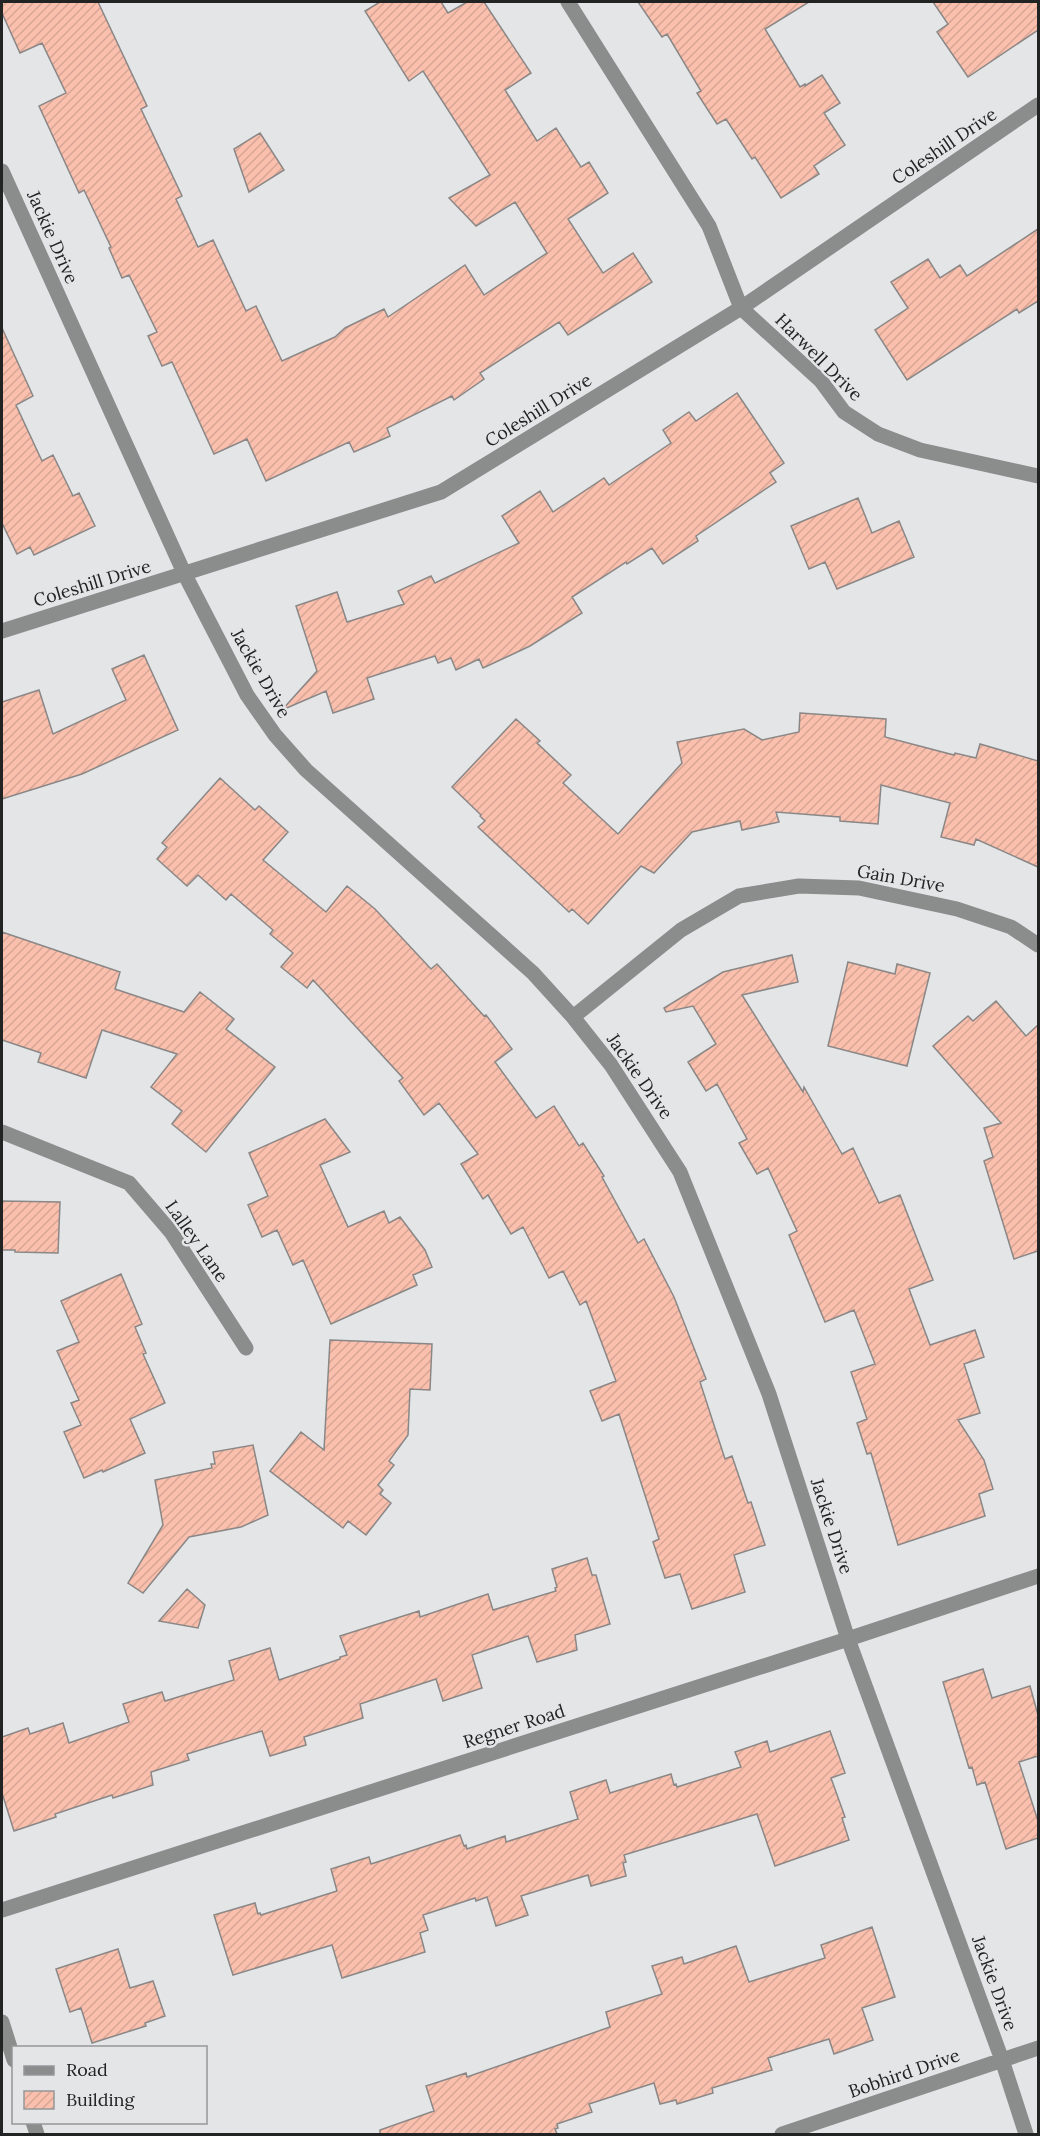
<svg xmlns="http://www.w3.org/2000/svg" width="1040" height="2136" viewBox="0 0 1040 2136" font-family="Lora,serif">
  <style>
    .building { fill: url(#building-hatch); stroke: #8a8786; stroke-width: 1.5 }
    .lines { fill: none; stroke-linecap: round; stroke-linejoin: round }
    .minor { stroke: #8b8c8c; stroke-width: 15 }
    .labels { text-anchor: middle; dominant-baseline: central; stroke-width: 5; stroke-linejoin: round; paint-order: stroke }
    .street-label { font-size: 18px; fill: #222323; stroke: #e3e5e7 }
  </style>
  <defs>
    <pattern id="building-hatch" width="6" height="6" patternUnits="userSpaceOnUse" patternTransform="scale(1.5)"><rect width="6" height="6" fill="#fbc0ad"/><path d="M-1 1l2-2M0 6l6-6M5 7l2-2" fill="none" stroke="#d7a595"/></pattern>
  </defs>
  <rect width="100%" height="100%" fill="#e3e5e7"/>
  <path class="building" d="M2,2H98L147,106L141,109L182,196L176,199L198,247L213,240L246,311L256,306L282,361L335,337L345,328L384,309L388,317L465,265L484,295L547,253L515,202L476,226L449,198L490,175L423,71L409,81L365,11L380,2H441L448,13L467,2H484L531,73L505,90L537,141L556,128L581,167L589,162L608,193L568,219L603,273L633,253L652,282L568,335L559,322L480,373L484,379L454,400L452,396L387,428L390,436L354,452L349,442L266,481L247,439L214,454L172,362L162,366L148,336L157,332L129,275L122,278L109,248L111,247L84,190L79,193L39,106L66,93L42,43L20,53L2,13Z
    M638,2H809L765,29L800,87L805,84V86L822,75L840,103L824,113L845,145L814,166L819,174L781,198L755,157L752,159L726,119L717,124L697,93L701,91L667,34L662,37Z
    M933,2H1038V30L968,77L937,32L948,24Z
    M260,133L284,170L249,192L234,149Z
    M1038,229V301L1019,313L1017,309L907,380L875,330L908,308L891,282L928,259L940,278L960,265L967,276Z
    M2,328L33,396L16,405L42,461L53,455L73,496L79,493L95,526L34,555L30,547L17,554L2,523Z
    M737,393L784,463L770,473L776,482L696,536L698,541L663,564L652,548L627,564L626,562L572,597L582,613L530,646L483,668L479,659L456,670L451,658L438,663L435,656L367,678L374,699L333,713L326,691L282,710L317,671L296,606L337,592L347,622L404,604L398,591L431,576L435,583L519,543L502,516L540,491L553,512L604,478L609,485L671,443L663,430L689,412L696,421Z
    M858,498L872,533L899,521L914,557L837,589L825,562L809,569L791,526Z
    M144,655L178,730L82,774L2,799V702L39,690L53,734L126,700L112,669Z
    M800,713L886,719L885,737L954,755L955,753L976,758L980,744L1038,761V867L976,839L974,845L941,837L950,803L881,785L878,824L840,821V817L776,812L779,822L742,830L740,821L692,832L654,873L641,866L588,924L572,909L569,912L478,827L485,821L480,816L481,815L452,787L516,719L540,741L537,743L571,775L563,783L618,834L682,763L677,742L744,729L762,740L799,732Z
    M220,778L255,810L259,806L288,832L263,860L326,912L347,886L375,909L431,969L437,964L484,1016L486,1015L512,1049L495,1062L536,1118L554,1106L579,1146L583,1143L604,1176L602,1177L638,1243L644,1239L674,1297L706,1379L700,1382L725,1459L732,1456L748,1503L751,1502L765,1545L734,1555L745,1592L692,1609L680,1574L665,1578L653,1542L659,1539L619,1414L602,1421L590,1391L616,1381L586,1301L580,1305L563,1271L549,1278L523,1227L511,1234L488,1195L483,1199L461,1164L478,1154L439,1103L424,1115L399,1081L403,1078L313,980L307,988L281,967L293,953L270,934L273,930L231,894L226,900L198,875L187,886L157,859L167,847L162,843Z
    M2,932L120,972L115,989L184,1012L200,992L234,1019L226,1029L275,1067L206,1152L172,1124L182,1111L151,1087L177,1054L102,1030L86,1078L38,1062L41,1053L2,1040Z
    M792,955L798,982L742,995L803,1092L804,1087L842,1154L853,1148L879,1203L900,1195L933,1280L909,1289L930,1345L975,1330L984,1357L964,1364L980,1413L958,1420L984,1460L993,1489L979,1494L985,1516L898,1545L871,1453L867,1454L857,1423L867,1419L851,1372L875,1364L854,1310L825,1322L789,1235L797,1231L768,1168L757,1174L739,1143L747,1139L717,1084L706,1091L688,1062L716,1044L693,1006L666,1012L664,1008L723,972Z
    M848,962L895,974L897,964L930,973L907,1066L828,1046Z
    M996,1001L1026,1036L1038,1025V1251L1014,1259L984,1161L993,1157L984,1128L1001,1123L933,1046L968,1016L973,1021Z
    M325,1119L350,1152L320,1165L348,1227L384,1211L389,1223L400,1217L425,1250L432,1267L413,1275L417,1285L331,1324L303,1260L293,1265L277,1230L262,1237L248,1205L268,1196L249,1153Z
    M2,1201L60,1202L58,1253L15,1252V1250H2Z
    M121,1274L142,1324L135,1327L146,1353L143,1354L165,1403L130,1419L145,1453L103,1472L102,1470L84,1478L64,1432L81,1425L71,1403L79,1400L57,1351L79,1342L61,1301Z
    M330,1340L432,1344L430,1390L410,1389L408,1435L389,1461L394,1465L378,1485L383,1490L380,1494L391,1503L366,1535L348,1521L343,1528L270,1471L301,1432L324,1450Z
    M253,1445L268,1515L241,1527L189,1537L143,1593L128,1583L163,1525L155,1480L212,1468L211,1464H215L213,1452Z
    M587,1558L592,1575H596L610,1624L575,1635L577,1650L537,1662L528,1636L472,1655L482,1688L443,1701L436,1679L360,1704L363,1718L304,1737L306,1745L270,1756L262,1731L187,1754L189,1760L151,1772L153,1785L113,1798L112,1795L55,1814L56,1817L14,1831L2,1793V1737L28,1728L30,1734L63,1723L69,1743L129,1722L123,1704L162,1692L165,1701L234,1680L229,1661L270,1648L279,1680L340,1659V1657L347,1655L340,1636L419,1611L420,1617L488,1594L493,1610L556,1591L555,1588L557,1587L552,1569Z
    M187,1589L205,1605L198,1628L159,1621Z
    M983,1669L992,1698L1030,1686L1038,1715V1756L1019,1762L1038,1821V1838L1006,1849L985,1782L977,1785L972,1767L969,1768L943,1682Z
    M830,1731L845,1773L831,1778L845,1817L842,1818L849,1840L775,1866L757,1814L624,1855L626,1862L623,1863L626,1876L591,1886L588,1875L521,1896L528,1915L496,1926L487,1897L476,1901L475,1898L423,1915L428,1930L420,1933L425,1952L342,1978L332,1945L233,1975L214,1915L255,1903L258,1914L260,1913L261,1915L337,1891L331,1869L369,1857L371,1864L460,1835L464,1846L466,1845L467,1849L505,1836L506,1842L578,1819L570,1792L606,1780L610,1793L671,1774L674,1785L676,1784L677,1787L741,1767L735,1752L767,1741L770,1752Z
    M872,1927L895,1997L862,2008L873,2040L834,2054L829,2039L768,2058L772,2070L712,2088L713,2093L677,2104L676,2100L660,2104L654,2083L589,2104L592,2112L557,2124L558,2128L555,2129L557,2134H380V2130L434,2111L426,2086L466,2073L467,2077L610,2027L606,2012L662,1994L652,1966L682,1957L684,1964L736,1946L749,1982L825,1958L821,1945Z
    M118,1949L130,1988L153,1981L165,2016L145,2023L146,2026L92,2043L81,2008L70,2012L56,1969Z"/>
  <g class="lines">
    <path class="minor" d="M568,2L709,226L741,308L821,381L844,412L878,434L920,450L1038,476
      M2,171L185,575L247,695L275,735L306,770L533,973L573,1017L611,1065L680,1172L769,1394L848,1639L1002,2060L1026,2134
      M2,631L441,492L741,308L1038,105
      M573,1017L681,930L739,896L799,886L859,888L957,909L1011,927L1038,945
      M2,1132L129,1183L171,1232L246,1348
      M2,1910L848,1639L1038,1576
      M2,2022L14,2060
      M33,2122L37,2134
      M782,2134L1038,2048"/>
  </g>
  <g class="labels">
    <g class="street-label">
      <text transform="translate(944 146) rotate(-34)">Coleshill Drive</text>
      <text transform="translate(53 237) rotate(66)">Jackie Drive</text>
      <text transform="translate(819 357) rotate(45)">Harwell Drive</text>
      <text transform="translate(538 410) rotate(-32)">Coleshill Drive</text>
      <text transform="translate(92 583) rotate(-17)">Coleshill Drive</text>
      <text transform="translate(261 673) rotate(60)">Jackie Drive</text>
      <text transform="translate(901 878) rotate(10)">Gain Drive</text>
      <text transform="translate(640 1076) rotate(55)">Jackie Drive</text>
      <text transform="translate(197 1241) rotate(55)">Lalley Lane</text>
      <text transform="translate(832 1526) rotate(72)">Jackie Drive</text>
      <text transform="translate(514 1726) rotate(-18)">Regner Road</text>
      <text transform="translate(995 1983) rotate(70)">Jackie Drive</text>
      <text transform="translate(904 2073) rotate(-19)">Bobhird Drive</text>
    </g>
  </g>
  <rect width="1040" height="2136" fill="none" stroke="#222323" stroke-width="6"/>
  <rect x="12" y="2046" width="195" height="78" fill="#e3e5e7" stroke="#969799" stroke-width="1.5"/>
  <rect x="24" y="2066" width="30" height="9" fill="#8b8c8c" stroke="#969799" stroke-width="1.5"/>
  <text x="66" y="2076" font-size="18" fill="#222323">Road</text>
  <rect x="24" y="2091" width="30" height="18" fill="url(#building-hatch)" stroke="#969799" stroke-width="1.5"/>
  <text x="66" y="2106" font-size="18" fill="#222323">Building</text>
</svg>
